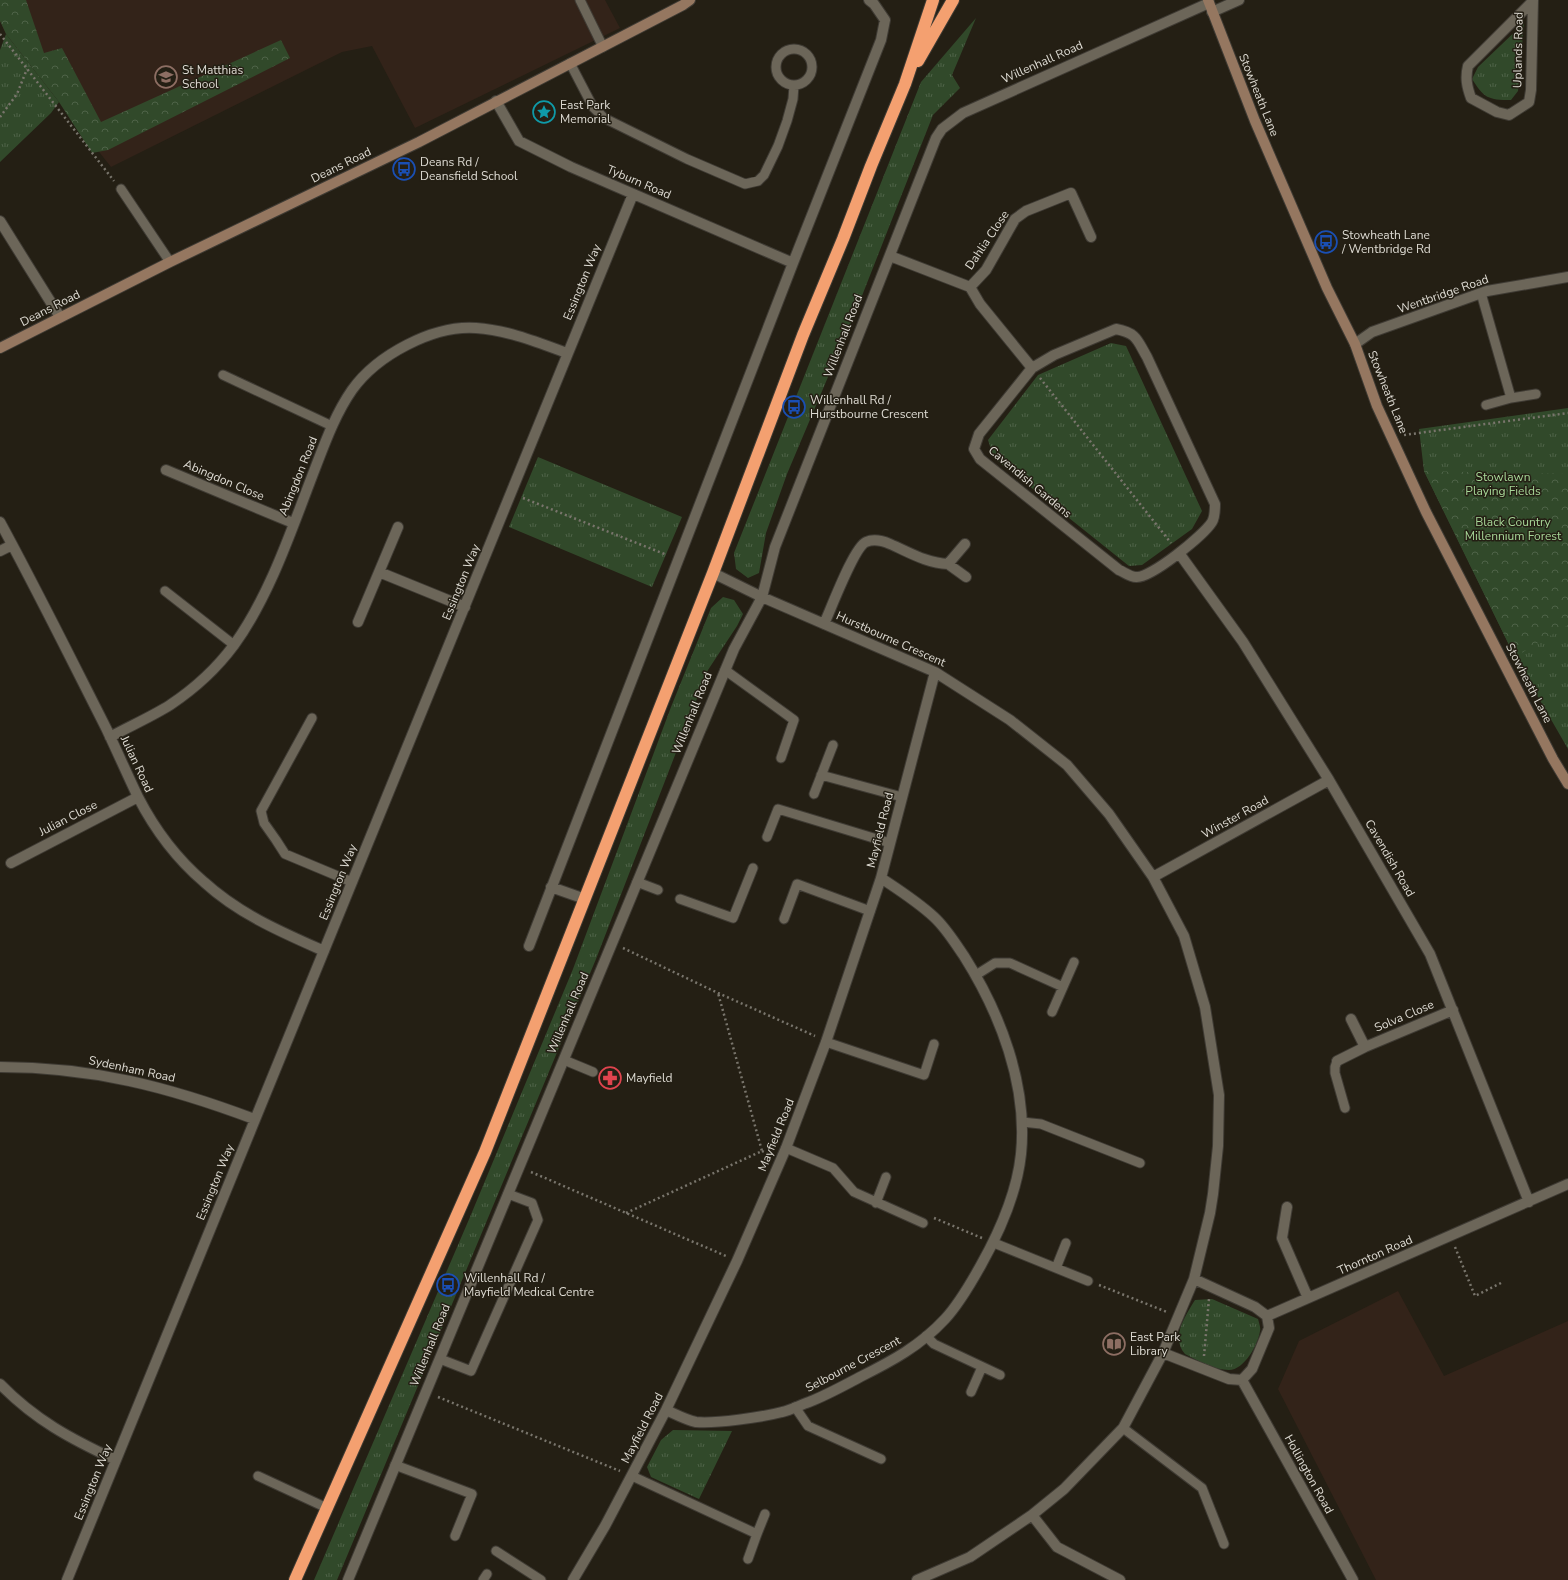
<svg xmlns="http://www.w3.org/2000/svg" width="1568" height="1580" viewBox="0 0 1568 1580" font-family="'Nunito Sans',sans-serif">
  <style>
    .education { fill: #332319 }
    .grass { fill: url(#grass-tufts) }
    .forest { fill: url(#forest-crowns) }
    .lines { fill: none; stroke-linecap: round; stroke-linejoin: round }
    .lane-casing { stroke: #3f3b34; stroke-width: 11 }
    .street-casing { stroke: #3f3b34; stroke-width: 12 }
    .secondary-casing { stroke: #3f3b34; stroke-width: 12 }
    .highway-casing { stroke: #3f3b34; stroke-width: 14 }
    .path { stroke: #79756c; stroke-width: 2.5; stroke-dasharray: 2 3; stroke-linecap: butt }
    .lane { stroke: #6c6659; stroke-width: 9 }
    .street { stroke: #6c6659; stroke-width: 10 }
    .secondary { stroke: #957760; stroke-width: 10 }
    .highway { stroke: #f4a070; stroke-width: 12 }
    .labels { text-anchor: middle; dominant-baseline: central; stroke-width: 3; stroke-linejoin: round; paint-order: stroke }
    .street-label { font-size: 12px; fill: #dedbd3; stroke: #241f14 }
    .poi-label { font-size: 12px; fill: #dedbd3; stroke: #241f14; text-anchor: start }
    .park-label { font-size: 12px; fill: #a6d697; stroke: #241f14 }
  </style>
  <defs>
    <pattern id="grass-tufts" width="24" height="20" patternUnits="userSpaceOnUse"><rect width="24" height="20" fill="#31492a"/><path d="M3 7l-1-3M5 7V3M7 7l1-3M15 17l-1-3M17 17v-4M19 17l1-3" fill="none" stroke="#4e6348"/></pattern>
    <pattern id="forest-crowns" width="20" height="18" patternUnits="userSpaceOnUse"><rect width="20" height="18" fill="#31492a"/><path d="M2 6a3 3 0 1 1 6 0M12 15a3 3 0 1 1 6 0" fill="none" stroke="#4e6348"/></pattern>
  </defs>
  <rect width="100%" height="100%" fill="#241f14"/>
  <path class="education" d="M0,0H605L620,28L415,128L372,46L342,52L111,167L6,34L0,21Z
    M1398,1291L1444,1376L1568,1321V1580H1376L1278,1389L1299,1341Z"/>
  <path class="grass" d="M976,18L952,75L960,88L933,115L858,306L787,474L766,533L759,573L748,578L736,569L734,553L921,82Z
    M1524,23L1518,91L1511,100C1488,100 1484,98 1472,79L1478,67Z
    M6,34L59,102L51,113L0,162V50Z
    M1111,343L1126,346L1202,511L1192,529L1142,565L1129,566L994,458L988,440L1038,375Z
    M1568,408V749L1515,657L1424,471L1419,429Z
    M538,457L682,517L652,587L509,527Z
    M723,597L734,600L743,614L737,626L708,670L596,959L337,1580H314L470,1217L573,969L671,707L711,608Z
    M1212,1299L1258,1319C1259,1323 1261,1328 1260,1331C1258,1345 1244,1370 1229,1370C1213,1370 1199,1361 1185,1354C1170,1337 1186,1315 1195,1300Z
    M673,1430L732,1431L699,1499L651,1477L647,1467L661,1440Z"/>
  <path class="forest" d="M0,0H26L44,53L62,48L101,122L281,40L290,58L108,150L92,153L59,102L6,34L0,21Z
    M1424,471L1568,474V625L1515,657Z"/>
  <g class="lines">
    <g class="lane-casing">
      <path id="lane" d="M580,0L603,47
        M776 67a18 18 0 1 1 36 0a18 18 0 1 1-36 0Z
        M570,63L593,107L604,118L687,159L745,184L758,181L764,175L778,146L787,121L793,99L794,85
        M121,189L170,262
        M1481,293L1511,398
        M223,375L332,426
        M1486,405L1511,398L1536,394
        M165,591L234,645
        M725,670L794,720L781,758
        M312,718L261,811L264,823L276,840L285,854L352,882
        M821,775L902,797
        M814,794L833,745
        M767,837L778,809L890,843
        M637,882L658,890
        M680,899L733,918L753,868
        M784,919L797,884L870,911
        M976,975L995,963H1010L1063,987
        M1052,1012L1074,962
        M826,1042L924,1075L934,1044
        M564,1060L593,1072
        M1337,1061L1335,1067V1073L1345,1108
        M1022,1122L1041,1124L1140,1163
        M786,1148L833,1168L854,1192L923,1223
        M876,1203L886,1177
        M994,1243L1088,1281
        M1056,1268L1066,1243
        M926,1336L934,1344L1000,1375
        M440,1359L471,1371L538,1220L532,1203L508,1194
        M971,1392L982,1367
        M795,1407L808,1426L881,1459
        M1123,1428L1202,1488L1224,1544
        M395,1465L472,1494L455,1536
        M258,1476L327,1508
        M632,1476L757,1534L765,1514
        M496,1551L541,1580
        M748,1559L757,1534
        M483,1580L487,1574"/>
    </g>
    <g class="street-casing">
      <path id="street" d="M1533,1L1468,66C1465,78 1467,87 1471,98L1497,112L1509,115L1529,102L1531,90L1533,0
        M1212,12L1239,0
        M496,101L519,141L571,167L793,263
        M0,221L60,317
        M890,256L970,287L980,304L1032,368
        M970,287L986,270L1015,219L1026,211L1071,193L1091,237
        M1116,329C1137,333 1137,340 1147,357L1215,504C1215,509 1215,517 1212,522C1204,535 1150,579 1136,577C1130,577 1124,572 1119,570L980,459L974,449L979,434L1032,368L1054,355Z
        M1355,344L1372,332L1487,291L1568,277
        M166,470L293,523
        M0,522C37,590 71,659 106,728C117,751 127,774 138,797C154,828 177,859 204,882C239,914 281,932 324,951
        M0,551L12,545
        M1179,553L1243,642L1329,780L1430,954L1529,1202
        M948,564L966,577
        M379,572L465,607
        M713,573L762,597L935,672L1010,720L1067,765L1109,814L1153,877L1184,936L1205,1007L1219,1095L1218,1146L1213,1194L1210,1213L1194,1279L1163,1353L1123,1428L1064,1489L1032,1515L970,1557L917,1580
        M358,622L398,527
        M824,624C831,609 854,547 866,542C873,539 883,541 890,544C909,552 926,563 948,564L965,544
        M110,737C130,726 151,717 170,705C194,689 217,668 234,645C271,594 293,525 316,466C326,440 336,413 352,390C377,355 433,325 476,328C507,330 537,342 567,353
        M11,863L138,797
        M1153,877L1329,780
        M551,887L585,899
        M529,946L793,263L881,40L885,20L874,4L869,0
        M1351,1019L1365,1047
        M1337,1061L1365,1047L1453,1010
        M0,1067C92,1067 169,1087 254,1119
        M1287,1207L1282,1238L1308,1298
        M1194,1279L1255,1307L1267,1316
        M1267,1316L1568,1184
        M1163,1353L1229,1379L1242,1380
        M1242,1380L1353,1580
        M1242,1380L1252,1369L1269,1328L1267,1316
        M0,1384C35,1420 71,1439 116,1460
        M666,1410C675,1414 686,1420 696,1422C715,1424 763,1417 782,1412C791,1410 800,1405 809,1402C827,1395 843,1386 860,1377C892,1361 920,1346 945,1319C959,1304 971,1283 981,1265C1000,1231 1017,1193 1021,1154C1028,1085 1000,1013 964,956C955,943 946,928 934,917C918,902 899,890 881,878
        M1032,1515L1057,1547L1120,1580
        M67,1580L633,194
        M348,1580L734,649L762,597L775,547L936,138L942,129L963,113L1209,3
        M573,1580L605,1526L666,1410L737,1261L786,1148L826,1042L881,878L935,672"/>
    </g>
    <g class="secondary-casing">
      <path id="secondary" d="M1208,0L1255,121L1327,288L1355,344L1377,406L1426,512L1553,759L1568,784
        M0,348L170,262L419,142L683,5L690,0"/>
    </g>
    <g class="highway-casing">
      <path id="highway" d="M918,61L953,0
        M295,1580L485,1152L713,573L803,335L843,239L871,166L905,84L933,0"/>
    </g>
    <path class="path" d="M0,34L114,181
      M0,117L17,94L27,69
      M1040,378L1171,543
      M1404,435L1568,413
      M523,498L667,555
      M623,948L718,993L815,1036
      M762,1151L770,1155
      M531,1172L726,1256
      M626,1213L762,1151L718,993
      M934,1218L982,1238
      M1455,1247L1475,1296L1503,1282
      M1099,1285L1167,1312
      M1204,1356L1209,1299
      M438,1397L620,1471"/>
    <use href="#lane" class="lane"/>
    <use href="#street" class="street"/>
    <use href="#secondary" class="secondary"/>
    <use href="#highway" class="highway"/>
  </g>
  <defs>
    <g id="school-ring" transform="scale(1.15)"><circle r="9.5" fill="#241f14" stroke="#8d6e63" stroke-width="1.5"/><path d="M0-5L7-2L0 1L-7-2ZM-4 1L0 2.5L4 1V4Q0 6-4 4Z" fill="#8d6e63"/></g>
    <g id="sight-ring" transform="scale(1.15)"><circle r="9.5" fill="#241f14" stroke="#0f9aa8" stroke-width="1.5"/><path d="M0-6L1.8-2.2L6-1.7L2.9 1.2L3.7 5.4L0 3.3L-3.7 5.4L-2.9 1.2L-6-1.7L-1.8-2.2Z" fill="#0f9aa8"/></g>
    <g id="bus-ring" transform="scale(1.15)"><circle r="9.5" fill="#241f14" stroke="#1a4fb4" stroke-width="1.5"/><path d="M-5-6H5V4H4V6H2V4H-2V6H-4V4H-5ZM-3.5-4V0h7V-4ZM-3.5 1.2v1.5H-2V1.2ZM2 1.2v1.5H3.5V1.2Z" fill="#1a4fb4"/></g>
    <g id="pharmacy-ring" transform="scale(1.15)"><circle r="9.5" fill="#241f14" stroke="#e0444e" stroke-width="1.5"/><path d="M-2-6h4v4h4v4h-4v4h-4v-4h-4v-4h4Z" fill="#e0444e"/></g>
    <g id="library-ring" transform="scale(1.15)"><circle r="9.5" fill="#241f14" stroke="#8d6e63" stroke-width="1.5"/><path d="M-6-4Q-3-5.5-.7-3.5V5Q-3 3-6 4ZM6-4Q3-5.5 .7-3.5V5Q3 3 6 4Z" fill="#8d6e63"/></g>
  </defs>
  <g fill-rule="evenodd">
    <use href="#school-ring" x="166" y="77"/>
    <use href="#sight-ring" x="544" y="112"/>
    <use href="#bus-ring" x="404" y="169"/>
    <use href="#bus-ring" x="1326" y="242"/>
    <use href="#bus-ring" x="794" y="407"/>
    <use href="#pharmacy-ring" x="610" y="1078"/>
    <use href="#bus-ring" x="448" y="1285"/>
    <use href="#library-ring" x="1114" y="1344"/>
  </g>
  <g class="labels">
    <g class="street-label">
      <text transform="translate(1518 50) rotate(-89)">Uplands Road</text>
      <text transform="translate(1042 62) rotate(-24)">Willenhall Road</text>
      <text transform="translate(1259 95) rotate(68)">Stowheath Lane</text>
      <text transform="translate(341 165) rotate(-26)">Deans Road</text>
      <text transform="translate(639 182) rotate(23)">Tyburn Road</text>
      <text transform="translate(987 240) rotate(-56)">Dahlia Close</text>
      <text transform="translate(582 282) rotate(-68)">Essington Way</text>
      <text transform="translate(1443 294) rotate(-19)">Wentbridge Road</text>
      <text transform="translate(50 308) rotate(-27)">Deans Road</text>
      <text transform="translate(843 336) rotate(-69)">Willenhall Road</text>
      <text transform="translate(1388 392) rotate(68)">Stowheath Lane</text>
      <text transform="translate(298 476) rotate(-68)">Abingdon Road</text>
      <text transform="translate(224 480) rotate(23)">Abingdon Close</text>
      <text transform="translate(1030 482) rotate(40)">Cavendish Gardens</text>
      <text transform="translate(461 582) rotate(-68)">Essington Way</text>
      <text transform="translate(891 639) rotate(24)">Hurstbourne Crescent</text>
      <text transform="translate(1529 683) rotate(63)">Stowheath Lane</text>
      <text transform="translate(692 713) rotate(-68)">Willenhall Road</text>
      <text transform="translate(137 764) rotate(65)">Julian Road</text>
      <text transform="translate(1235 817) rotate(-29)">Winster Road</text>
      <text transform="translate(68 818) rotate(-27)">Julian Close</text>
      <text transform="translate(880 830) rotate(-76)">Mayfield Road</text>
      <text transform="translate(1390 858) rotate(60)">Cavendish Road</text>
      <text transform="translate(338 882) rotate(-68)">Essington Way</text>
      <text transform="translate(568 1013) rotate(-67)">Willenhall Road</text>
      <text transform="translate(1404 1016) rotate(-23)">Solva Close</text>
      <text transform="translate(132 1069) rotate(12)">Sydenham Road</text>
      <text transform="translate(776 1135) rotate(-68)">Mayfield Road</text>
      <text transform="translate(215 1182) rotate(-68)">Essington Way</text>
      <text transform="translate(1375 1255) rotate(-24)">Thornton Road</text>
      <text transform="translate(430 1345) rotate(-68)">Willenhall Road</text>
      <text transform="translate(853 1364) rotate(-28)">Selbourne Crescent</text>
      <text transform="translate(642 1428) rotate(-63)">Mayfield Road</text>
      <text transform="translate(1309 1474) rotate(61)">Hollington Road</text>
      <text transform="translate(93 1482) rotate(-68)">Essington Way</text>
    </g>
    <g class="poi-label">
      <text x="182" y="70">St Matthias<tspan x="182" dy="14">School</tspan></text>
      <text x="560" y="105">East Park<tspan x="560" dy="14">Memorial</tspan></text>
      <text x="420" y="162">Deans Rd /<tspan x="420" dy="14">Deansfield School</tspan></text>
      <text x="1342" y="235">Stowheath Lane<tspan x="1342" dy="14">/ Wentbridge Rd</tspan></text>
      <text x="810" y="400">Willenhall Rd /<tspan x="810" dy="14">Hurstbourne Crescent</tspan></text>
      <text x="626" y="1078">Mayfield</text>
      <text x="464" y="1278">Willenhall Rd /<tspan x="464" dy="14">Mayfield Medical Centre</tspan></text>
      <text x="1130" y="1337">East Park<tspan x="1130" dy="14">Library</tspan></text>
    </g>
    <g class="park-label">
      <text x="1503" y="477">Stowlawn<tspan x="1503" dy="14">Playing Fields</tspan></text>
      <text x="1513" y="522">Black Country<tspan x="1513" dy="14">Millennium Forest</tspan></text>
    </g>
  </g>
</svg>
